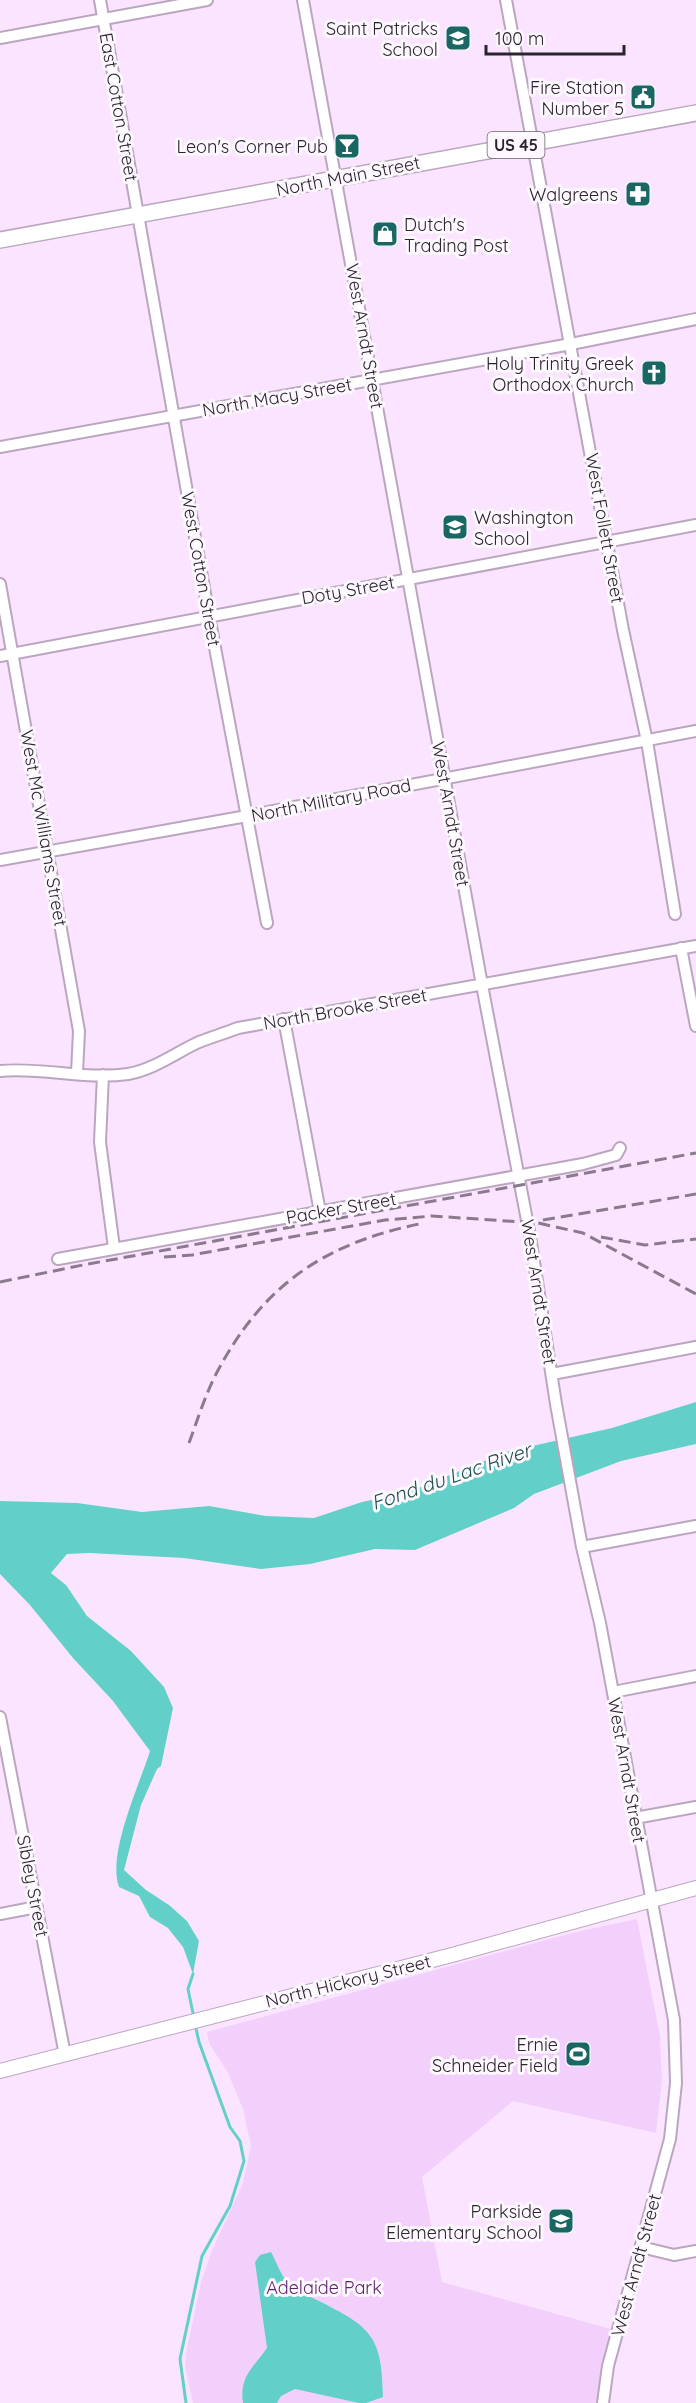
<svg xmlns="http://www.w3.org/2000/svg" width="696" height="2403" viewBox="0 0 696 2403" font-family="Quicksand,sans-serif">
  <style>
    .green { fill: #f3d0fc }
    .water { fill: #62d0c9 }
    .lines { fill: none; stroke-linecap: round; stroke-linejoin: round }
    .stream { stroke: #62d0c9; stroke-width: 3 }
    .street-casing { stroke: #bba6c0; stroke-width: 14 }
    .secondary-casing { stroke: #bba6c0; stroke-width: 16 }
    .primary-casing { stroke: #bba6c0; stroke-width: 18 }
    .street { stroke: #fff; stroke-width: 10 }
    .secondary { stroke: #fff; stroke-width: 14 }
    .primary { stroke: #fff; stroke-width: 15 }
    .rail { stroke: #897a8c; stroke-width: 3; stroke-dasharray: 12 6; stroke-linecap: butt }
    .labels { text-anchor: middle; dominant-baseline: central; stroke-width: 6; stroke-linejoin: round; paint-order: stroke }
    .shield { fill: #fcf8fe; stroke: #6a636c; stroke-width: 1.5 }
    .shield-label { font-size: 16px; font-weight: bold; fill: #2b232d }
    .poi-label { font-size: 18px; fill: #2b232d; stroke: #fcf8fe; text-anchor: end }
    .street-label { font-size: 18px; fill: #2b232d; stroke: #fcf8fe }
    .park-label { font-size: 18px; fill: #5d226b; stroke: #fcf8fe }
    .water-label { font-size: 20px; font-style: italic; fill: #1b4c49; stroke: #fcf8fe }
  </style>
  <rect width="100%" height="100%" fill="#fae4ff"/>
  <path class="green" d="M637,1919L660,2036L662,2080L656,2133L513,2101L422,2177L442,2282L618,2331L603,2403H193L185,2366L186,2353L201,2283L211,2253L243,2183L251,2146L243,2109L228,2073L209,2043L207,2032L572,1933Z"/>
  <path class="water" d="M696,1402V1444L621,1461L534,1494L514,1508L415,1550L375,1549L310,1564L261,1569L184,1558L89,1553L67,1554L51,1573L66,1585L87,1616L131,1651L164,1687L173,1708L161,1766L157,1769L141,1805L124,1870L146,1890L169,1905L187,1921L199,1941L193,1974L183,1947L168,1928L150,1917L139,1896L119,1887C107,1854 139,1786 150,1751L113,1701L73,1658L30,1605L0,1574V1501L77,1503L142,1512L209,1506L266,1516L314,1518L362,1502L406,1493L506,1452L612,1428Z
    M271,2252C276,2261 280,2273 286,2280C294,2290 306,2295 317,2300C371,2327 382,2335 383,2397L366,2403H359L295,2389L281,2396L277,2403H243C239,2377 253,2368 267,2348L255,2262L260,2255Z"/>
  <g class="lines">
    <path class="stream" d="M193,1974L188,1989L194,2018
      M186,2403L180,2359L202,2256L230,2206L244,2161L240,2141L230,2127L199,2042L195,2024"/>
    <g class="street-casing">
      <path id="street" d="M100,0L209,616L267,923
        M303,0L482,985L530,1236L556,1404L582,1547L600,1623L674,2020L676,2083L670,2139L608,2366L603,2403
        M506,0L623,630L647,741L675,914
        M0,38L207,0
        M0,447L571,344L696,319
        M0,584L79,1031L77,1073
        M0,656L696,525
        M0,860L247,816L696,731
        M681,948L696,1026
        M284,1019L320,1212
        M0,1071C43,1067 86,1080 128,1074C155,1069 175,1053 199,1042C212,1037 225,1033 238,1028L696,946
        M103,1075L100,1142L114,1248
        M58,1259L583,1164L616,1155L620,1148
        M552,1374L696,1347
        M582,1547L696,1526
        M613,1692L696,1676
        M0,1717L65,2055
        M635,1818L696,1807
        M0,1914L37,1907
        M641,2247L674,2255L696,2251"/>
    </g>
    <g class="secondary-casing">
      <path id="secondary" d="M0,2071L452,1955L696,1888"/>
    </g>
    <g class="primary-casing">
      <path id="primary" d="M0,240L696,113"/>
    </g>
    <use href="#street" class="street"/>
    <use href="#secondary" class="secondary"/>
    <use href="#primary" class="primary"/>
    <path class="rail" d="M543,1220L696,1194
      M601,1237L645,1245L696,1239
      M164,1257L192,1255L385,1220L432,1216L538,1223L583,1233L696,1294
      M0,1282L83,1265L696,1153
      M189,1443C197,1421 204,1399 214,1378C261,1286 323,1243 424,1223"/>
  </g>
  <defs>
    <g id="school-square" transform="scale(1.35)"><rect x="-9" y="-9" width="18" height="18" rx="4" fill="#196663" stroke="#fcf8fe"/><path d="M0-5L7-2L0 1L-7-2ZM-4 1L0 2.5L4 1V4Q0 6-4 4Z" fill="#fff"/></g>
    <g id="civic-square" transform="scale(1.35)"><rect x="-9" y="-9" width="18" height="18" rx="4" fill="#196663" stroke="#fcf8fe"/><path d="M-.6-6.5H3V-4.5H.6V-3L4-1V1h2V6H-6V1h2V-1L-.6-3ZM-1.2 2.5V6h2.4V2.5Z" fill="#fff"/></g>
    <g id="bar-square" transform="scale(1.35)"><rect x="-9" y="-9" width="18" height="18" rx="4" fill="#196663" stroke="#fcf8fe"/><path d="M-6-5H6L.8 .8V4.5H3.5V6h-7V4.5H-.8V.8Z" fill="#fff"/></g>
    <g id="pharmacy-square" transform="scale(1.35)"><rect x="-9" y="-9" width="18" height="18" rx="4" fill="#196663" stroke="#fcf8fe"/><path d="M-2-6h4v4h4v4h-4v4h-4v-4h-4v-4h4Z" fill="#fff"/></g>
    <g id="shop-square" transform="scale(1.35)"><rect x="-9" y="-9" width="18" height="18" rx="4" fill="#196663" stroke="#fcf8fe"/><path d="M-5-2.5h2.3a2.7 3.5 0 0 1 5.4 0H5L5.5 6h-11ZM-1.5-2.5h3a1.5 2.3 0 0 0-3 0Z" fill="#fff"/></g>
    <g id="church-square" transform="scale(1.35)"><rect x="-9" y="-9" width="18" height="18" rx="4" fill="#196663" stroke="#fcf8fe"/><path d="M-1.2-6h2.4v3.5h3.3v2.4h-3.3V6h-2.4V-.1h-3.3v-2.4h3.3Z" fill="#fff"/></g>
    <g id="stadium-square" transform="scale(1.35)"><rect x="-9" y="-9" width="18" height="18" rx="4" fill="#196663" stroke="#fcf8fe"/><path d="M0-5a6.5 5 0 1 0 0 10a6.5 5 0 1 0 0-10ZM-3.5-1.8h7v3.6h-7Z" fill="#fff"/></g>
  </defs>
  <g fill-rule="evenodd">
    <use href="#school-square" x="458" y="38"/>
    <use href="#civic-square" x="643" y="97"/>
    <use href="#bar-square" x="347" y="146"/>
    <use href="#pharmacy-square" x="638" y="194"/>
    <use href="#shop-square" x="385" y="234"/>
    <use href="#church-square" x="654" y="373"/>
    <use href="#school-square" x="455" y="527"/>
    <use href="#stadium-square" x="578" y="2054"/>
    <use href="#school-square" x="561" y="2221"/>
  </g>
  <g class="labels">
    <rect class="shield" x="487.5" y="132" width="57" height="26" rx="4.5"/>
    <g class="shield-label">
      <text x="516" y="145">US 45</text>
    </g>
    <g class="poi-label">
      <text x="438" y="28">Saint Patricks<tspan x="438" dy="21">School</tspan></text>
      <text x="624" y="87">Fire Station<tspan x="624" dy="21">Number 5</tspan></text>
      <text x="328" y="146">Leon's Corner Pub</text>
      <text x="618" y="194">Walgreens</text>
      <text x="404" y="224" text-anchor="start">Dutch's<tspan x="404" dy="21">Trading Post</tspan></text>
      <text x="634" y="363">Holy Trinity Greek<tspan x="634" dy="21">Orthodox Church</tspan></text>
      <text x="474" y="517" text-anchor="start">Washington<tspan x="474" dy="21">School</tspan></text>
      <text x="558" y="2044">Ernie<tspan x="558" dy="21">Schneider Field</tspan></text>
      <text x="542" y="2211">Parkside<tspan x="542" dy="21">Elementary School</tspan></text>
    </g>
    <g class="street-label">
      <text transform="translate(119 107) rotate(80)">East Cotton Street</text>
      <text transform="translate(348 176) rotate(-11)">North Main Street</text>
      <text transform="translate(365 336) rotate(80)">West Arndt Street</text>
      <text transform="translate(277 397) rotate(-10)">North Macy Street</text>
      <text transform="translate(605 528) rotate(80)">West Follett Street</text>
      <text transform="translate(201 569) rotate(80)">West Cotton Street</text>
      <text transform="translate(348 590) rotate(-10)">Doty Street</text>
      <text transform="translate(331 800) rotate(-11)">North Military Road</text>
      <text transform="translate(451 814) rotate(80)">West Arndt Street</text>
      <text transform="translate(44 828) rotate(80)">West Mc Williams Street</text>
      <text transform="translate(345 1009) rotate(-10)">North Brooke Street</text>
      <text transform="translate(341 1208) rotate(-10)">Packer Street</text>
      <text transform="translate(539 1292) rotate(81)">West Arndt Street</text>
      <text transform="translate(627 1770) rotate(80)">West Arndt Street</text>
      <text transform="translate(33 1886) rotate(79)">Sibley Street</text>
      <text transform="translate(348 1981) rotate(-14)">North Hickory Street</text>
      <text transform="translate(636 2265) rotate(-75)">West Arndt Street</text>
    </g>
    <g class="park-label">
      <text x="324" y="2287">Adelaide Park</text>
    </g>
    <g class="water-label">
      <text transform="translate(451 1476) rotate(-19)">Fond du Lac River</text>
    </g>
  </g>
  <path d="M486 45v9h138v-9" fill="none" stroke="#2b232d" stroke-width="3"/>
  <text x="495" y="45" font-size="18" fill="#2b232d" stroke="#fcf8fe" stroke-width="4.5" paint-order="stroke">100 m</text>
</svg>
